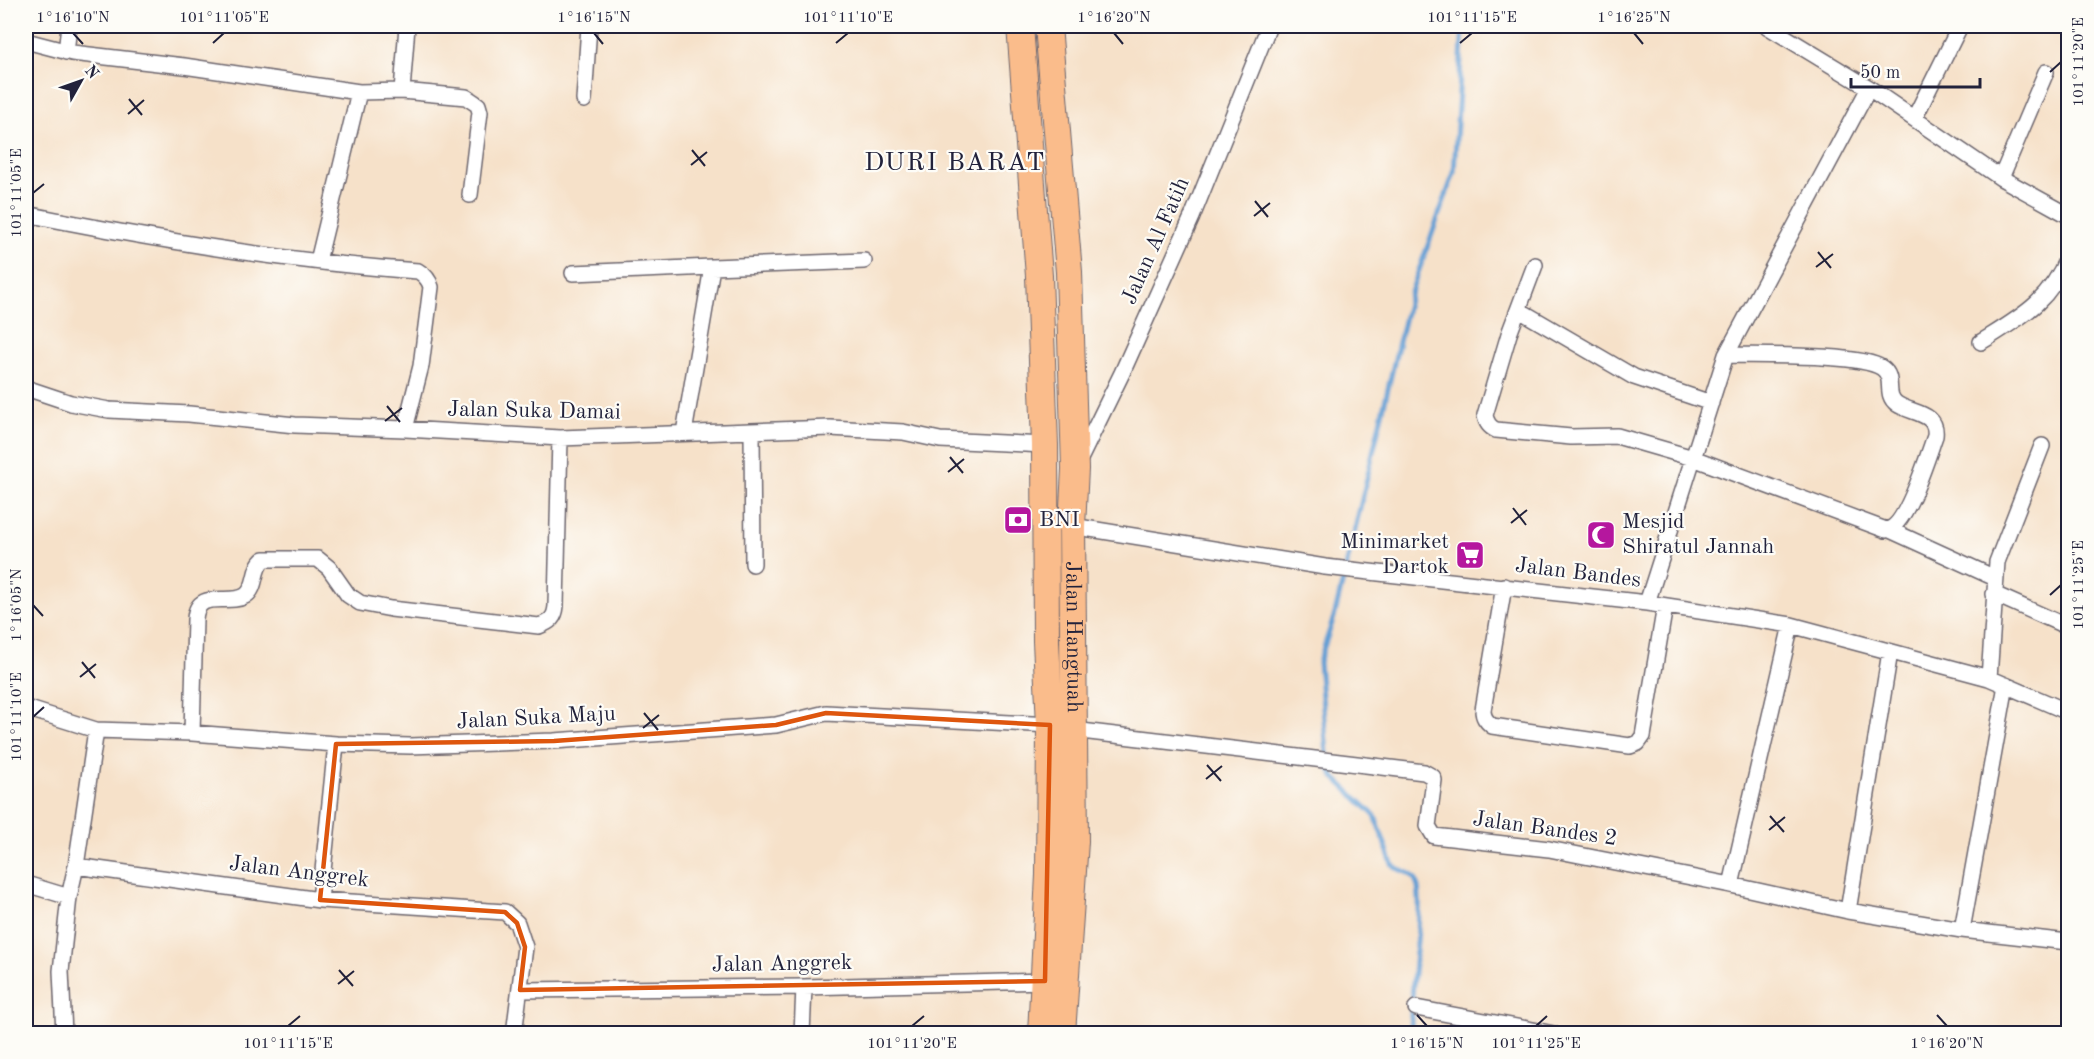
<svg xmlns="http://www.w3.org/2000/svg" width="2094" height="1059" viewBox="0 0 2094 1059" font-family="'Old Standard TT',serif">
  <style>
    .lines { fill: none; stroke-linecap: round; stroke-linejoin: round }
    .stream { stroke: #649fd4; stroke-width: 5 }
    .minor-casing { stroke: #6c656d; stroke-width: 18 }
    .trunk-casing { stroke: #6c656d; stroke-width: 28 }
    .minor { stroke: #fff; stroke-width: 15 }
    .trunk { stroke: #fabc8b; stroke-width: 26 }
    .marked { fill: none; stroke: #de560e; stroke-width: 4.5; stroke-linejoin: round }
    .ticks { fill: none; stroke: #22223b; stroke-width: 2 }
    .labels { text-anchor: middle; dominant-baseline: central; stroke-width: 4.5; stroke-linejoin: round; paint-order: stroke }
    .street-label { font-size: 22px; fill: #22223b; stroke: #fdfcf7 }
    .poi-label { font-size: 22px; fill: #22223b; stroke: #fdfcf7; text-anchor: start }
    .quarter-label { font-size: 26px; letter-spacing: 1.5px; fill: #22223b; stroke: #fdfcf7 }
    .neatline { fill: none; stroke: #22223b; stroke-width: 2 }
    .ticks-label { font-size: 15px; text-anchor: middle; fill: #22223b }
  </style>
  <rect width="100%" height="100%" fill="#fdfcf7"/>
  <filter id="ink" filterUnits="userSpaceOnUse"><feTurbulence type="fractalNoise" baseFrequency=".0167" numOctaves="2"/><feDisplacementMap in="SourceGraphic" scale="12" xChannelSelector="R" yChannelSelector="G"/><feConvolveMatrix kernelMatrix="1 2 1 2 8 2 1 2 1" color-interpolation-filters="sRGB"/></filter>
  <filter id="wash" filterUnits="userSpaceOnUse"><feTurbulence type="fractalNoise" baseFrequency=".008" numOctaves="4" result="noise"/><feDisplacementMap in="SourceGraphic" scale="24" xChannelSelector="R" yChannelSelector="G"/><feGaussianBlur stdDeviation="1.35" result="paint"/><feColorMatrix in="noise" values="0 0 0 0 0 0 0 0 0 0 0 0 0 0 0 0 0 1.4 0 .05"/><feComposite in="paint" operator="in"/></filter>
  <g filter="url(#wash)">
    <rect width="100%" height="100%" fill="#f6e1c9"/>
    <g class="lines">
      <path class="stream" d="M1412,1034C1406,1001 1428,898 1415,879C1410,870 1398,872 1392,864L1375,816L1333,776L1328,765L1319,662L1335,614L1410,295L1454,173L1463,26"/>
    </g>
  </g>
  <g filter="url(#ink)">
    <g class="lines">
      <g class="minor-casing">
        <path id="minor" d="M1767,26L1869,88L2001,178L2068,215
          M26,41L72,53L184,66L359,92L402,91L407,26
          M66,52L69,26
          M402,91L466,97L478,105L480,112L470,195
          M584,100L589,26
          M1915,117L1960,26
          M2001,178L2046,72
          M26,214C155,240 286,262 418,271C425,275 429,279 431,287L421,366L405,429
          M318,261L359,92
          M1535,265L1509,334L1485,415C1486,422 1489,427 1496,430L1571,437L1617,436L1693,458L1886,530C1906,528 1928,455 1935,436C1938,412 1912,414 1897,404C1883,394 1896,378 1882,368C1861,353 1757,356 1726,355
          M573,273L712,267
          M1519,310L1634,377L1711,403
          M1981,342C2021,317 2050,302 2068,256
          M26,388L71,403L109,410L189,414L295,425L405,429L560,438L830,428L903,432L940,440L1045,445
          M752,432L753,564
          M684,433L712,267L864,261
          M1078,463L1122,373L1192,217L1269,26
          M1072,526L1325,567L1647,603L1791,625L1989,678L2068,712
          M1890,530L1995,578
          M1504,586L1483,710C1483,717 1486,721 1492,726L1630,746L1638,743L1643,736L1665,606
          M1994,594L2068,627
          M1647,603L1726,355L1869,88
          M1989,678L1997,562L2042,446
          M26,708L96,730L192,733L336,744L410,746L554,741L776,725L826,713L1050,725
          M1073,730L1424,772L1433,777L1434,780L1428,826L1434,836L1549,849L1731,885L1848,911L1962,930L2068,942
          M192,733L195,619C197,588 228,606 245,596C258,588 252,568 264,559H318L329,568L348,595L360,603L391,609L539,626C550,622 555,618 556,606L560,438
          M76,866L320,900L505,912L517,923L525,947L514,1034
          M26,884L69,897
          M1731,885L1791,625
          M320,900L336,744
          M1848,911L1890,652
          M1962,930L2006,685
          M520,990L804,987L1045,981
          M1416,1008L1554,1034
          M64,1034L61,971L69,897L76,866L96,730
          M802,1034L804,987"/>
      </g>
      <g class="trunk-casing">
        <g id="trunk">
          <path d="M1020,26L1039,276L1045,445L1046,641L1050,725L1049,875L1041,1034"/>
          <path id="s1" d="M1048,26L1069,272L1075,469L1072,526L1075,841L1062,1034"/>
        </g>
      </g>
      <use href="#minor" class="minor"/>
      <use href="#trunk" class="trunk"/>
    </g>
  </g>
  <path class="marked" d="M826,713L1050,725L1045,981L520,990L525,947L517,923L505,912L320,900L336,744L554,741L776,725Z"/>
  <path class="ticks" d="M73,33L83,44M594,33L603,44M1114,33L1123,44M1634,33L1643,44M213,43L224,33M836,43L848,33M1460,43L1472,33M2050,72L2061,62M129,99L142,115M128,114L144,100M692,150L705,166M691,165L707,152M33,193L44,184M1255,201L1268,217M1254,216L1270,203M1818,252L1831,268M1816,267L1833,254M387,406L400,422M385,421L402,408M950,457L963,473M948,472L964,459M1513,508L1526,525M1511,523L1527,510M2050,595L2061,585M33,605L43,616M82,662L95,678M80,677L96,664M644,713L658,730M33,717L44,707M643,728L659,715M1207,765L1221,781M1206,779L1222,766M1770,816L1784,832M1769,830L1785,817M339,970L353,986M338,984L354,971M1417,1015L1427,1026M1937,1015L1947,1026M288,1026L300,1016M912,1026L924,1016M1536,1026L1547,1016"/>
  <defs>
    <g id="bank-square" transform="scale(1.5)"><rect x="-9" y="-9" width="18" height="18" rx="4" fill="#b5179e" stroke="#fdfcf7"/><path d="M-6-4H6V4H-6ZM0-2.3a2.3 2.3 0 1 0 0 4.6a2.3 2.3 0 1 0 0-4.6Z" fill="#fff"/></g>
    <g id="mosque-square" transform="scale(1.5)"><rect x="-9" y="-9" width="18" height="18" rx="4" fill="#b5179e" stroke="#fdfcf7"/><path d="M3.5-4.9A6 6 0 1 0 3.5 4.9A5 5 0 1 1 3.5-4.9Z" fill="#fff"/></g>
    <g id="supermarket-square" transform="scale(1.5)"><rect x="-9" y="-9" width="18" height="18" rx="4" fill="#b5179e" stroke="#fdfcf7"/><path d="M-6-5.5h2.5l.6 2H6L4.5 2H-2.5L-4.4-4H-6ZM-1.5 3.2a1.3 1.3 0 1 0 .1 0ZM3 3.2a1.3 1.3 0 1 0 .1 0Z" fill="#fff"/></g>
  </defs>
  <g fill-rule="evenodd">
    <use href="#bank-square" x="1018" y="520"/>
    <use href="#mosque-square" x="1601" y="535"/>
    <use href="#supermarket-square" x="1470" y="555"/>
  </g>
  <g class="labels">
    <g class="street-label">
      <text transform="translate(1156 241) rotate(-66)">Jalan Al Fatih</text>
      <text transform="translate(534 411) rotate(1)">Jalan Suka Damai</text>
      <text transform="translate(1578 573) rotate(7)">Jalan Bandes</text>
      <text stroke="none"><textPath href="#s1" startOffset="612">Jalan Hangtuah</textPath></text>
      <text transform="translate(536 718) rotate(-3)">Jalan Suka Maju</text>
      <text transform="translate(1545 829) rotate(8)">Jalan Bandes 2</text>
      <text transform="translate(299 872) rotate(7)">Jalan Anggrek</text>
      <text transform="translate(782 964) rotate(-1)">Jalan Anggrek</text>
    </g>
    <g class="poi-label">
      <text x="1039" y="520">BNI</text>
      <text x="1622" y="522">Mesjid<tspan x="1622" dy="25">Shiratul Jannah</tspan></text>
      <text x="1449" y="542" text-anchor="end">Minimarket<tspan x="1449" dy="25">Dartok</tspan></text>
    </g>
    <g class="quarter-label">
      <text x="955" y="163">DURI BARAT</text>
    </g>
  </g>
  <rect width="2094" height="1059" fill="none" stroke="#fdfcf7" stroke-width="66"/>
  <g transform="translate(81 81) rotate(50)" stroke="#fdfcf7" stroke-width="4.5" paint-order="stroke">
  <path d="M0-4.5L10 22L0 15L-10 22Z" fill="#22223b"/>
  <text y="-9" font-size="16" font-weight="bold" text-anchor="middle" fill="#22223b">N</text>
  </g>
  <path d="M1851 78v9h129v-9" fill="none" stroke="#22223b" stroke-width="3"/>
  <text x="1860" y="78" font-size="18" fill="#22223b" stroke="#fdfcf7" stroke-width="4.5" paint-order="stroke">50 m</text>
  <rect x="33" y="33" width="2028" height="993" class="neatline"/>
  <g class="ticks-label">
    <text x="73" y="22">1°16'10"N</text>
    <text x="224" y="22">101°11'05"E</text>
    <text x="594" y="22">1°16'15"N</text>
    <text x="848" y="22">101°11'10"E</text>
    <text x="1114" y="22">1°16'20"N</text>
    <text x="1472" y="22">101°11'15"E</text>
    <text x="1634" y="22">1°16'25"N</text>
    <text transform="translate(2078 62) rotate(-90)" y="5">101°11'20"E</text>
    <text transform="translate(16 193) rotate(-90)" y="5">101°11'05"E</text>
    <text transform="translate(2078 585) rotate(-90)" y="5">101°11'25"E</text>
    <text transform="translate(16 605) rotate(-90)" y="5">1°16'05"N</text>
    <text transform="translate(16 717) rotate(-90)" y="5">101°11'10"E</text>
    <text x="288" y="1048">101°11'15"E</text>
    <text x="912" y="1048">101°11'20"E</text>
    <text x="1427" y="1048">1°16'15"N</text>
    <text x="1536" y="1048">101°11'25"E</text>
    <text x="1947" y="1048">1°16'20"N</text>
  </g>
</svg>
